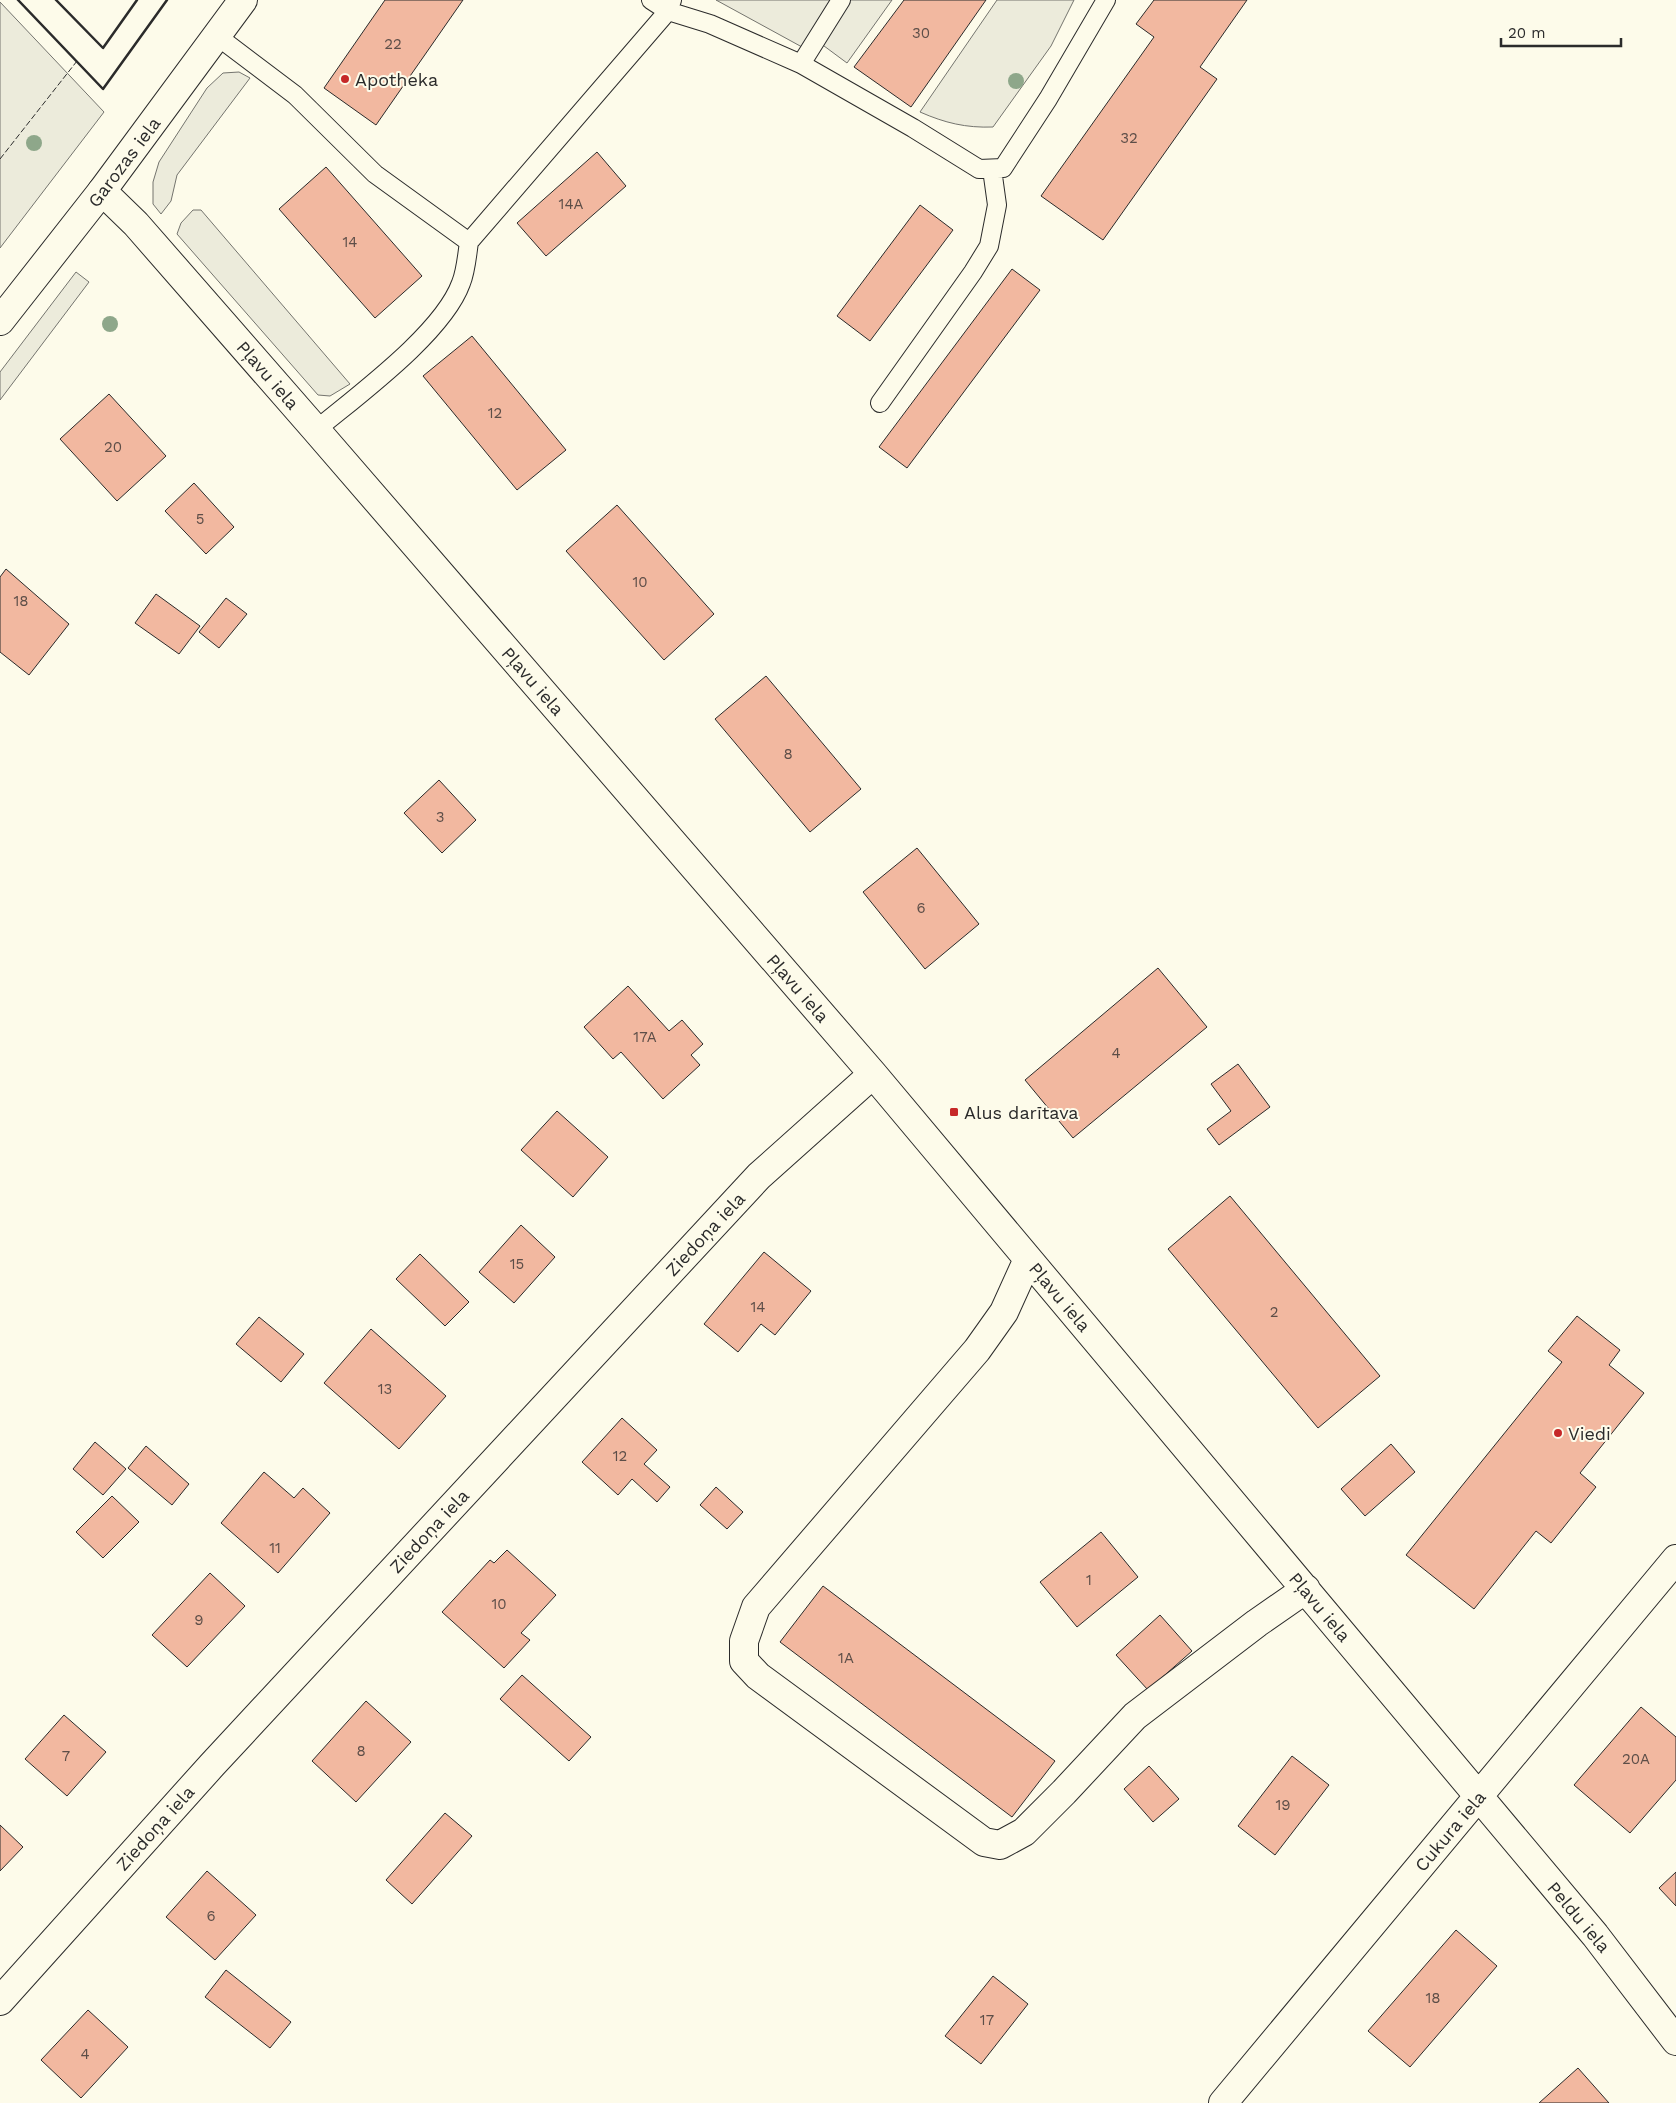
<svg xmlns="http://www.w3.org/2000/svg" width="1676" height="2103" viewBox="0 0 1676 2103" font-family="'Work Sans',sans-serif">
  <style>
    .grass { fill: #ecebdb; stroke: #74746e }
    .building { fill: #f2b8a0; stroke: #2b2b2b }
    .lines { fill: none; stroke-linecap: round; stroke-linejoin: round }
    .lane-casing { stroke: #2b2b2b; stroke-width: 20 }
    .street-casing { stroke: #2b2b2b; stroke-width: 30 }
    .secondary-casing { stroke: #2b2b2b; stroke-width: 30 }
    .lane { stroke: #fdfbea; stroke-width: 18 }
    .street { stroke: #fdfbea; stroke-width: 28 }
    .secondary { stroke: #fdfbea; stroke-width: 28 }
    .fence { stroke: #2b2b2b; stroke-width: 1; stroke-dasharray: 6 2.5; stroke-linecap: butt }
    .wall { stroke: #2b2b2b; stroke-width: 2.5 }
    .tree { fill: #8ea78a }
    .poi-dot { fill: #c62828; stroke: #fdfbea; stroke-width: 2 }
    .labels { text-anchor: middle; dominant-baseline: central; stroke-width: 4; stroke-linejoin: round; paint-order: stroke }
    .number-label { font-size: 15px; fill: #5d4e48 }
    .poi-label { font-size: 18px; fill: #2b2b2b; stroke: #fdfbea; text-anchor: start }
    .street-label { font-size: 18px; fill: #2b2b2b; stroke: #fdfbea }
  </style>
  <rect width="100%" height="100%" fill="#fdfbea"/>
  <path class="grass" d="M716,0H832L802,47Z
    M847,0H892L847,63L820,43Z
    M997,0H1074L1051,46L993,127C966,128 945,123 920,112Z
    M0,2L104,112L0,248Z
    M239,72L250,78L177,175L171,201L161,214L153,204V182L159,162L207,88L223,73Z
    M193,210H201L350,384L330,396L318,395L177,234L181,223Z
    M76,272L89,282L0,400V372Z"/>
  <path class="building" d="M385,0H463L376,125L324,88Z
    M904,0H986L911,107L854,67Z
    M1154,0H1247L1200,67L1217,79L1103,240L1041,196L1154,37L1136,24Z
    M597,152L626,186L546,256L517,223Z
    M326,167L422,276L375,318L279,209Z
    M920,205L953,230L870,341L837,316Z
    M1012,269L1040,290L907,468L879,447Z
    M472,336L566,450L517,490L423,376Z
    M109,394L166,456L117,501L60,439Z
    M194,483L234,527L206,554L165,511Z
    M617,505L714,614L664,660L566,551Z
    M6,569L69,624L29,675L0,652V577Z
    M156,594L200,626L179,654L135,623Z
    M226,598L247,614L219,648L199,632Z
    M766,676L861,789L810,832L715,719Z
    M439,780L476,820L442,853L404,813Z
    M917,848L979,924L925,969L863,892Z
    M1158,968L1207,1027L1073,1138L1025,1080Z
    M628,986L669,1031L682,1020L703,1044L691,1055L700,1065L663,1099L621,1052L613,1059L584,1027Z
    M1238,1064L1270,1107L1219,1145L1207,1129L1231,1111L1211,1084Z
    M557,1111L608,1157L573,1197L521,1150Z
    M1230,1196L1380,1376L1318,1428L1168,1249Z
    M521,1225L555,1257L514,1303L479,1272Z
    M764,1252L811,1291L775,1335L761,1324L738,1352L704,1324Z
    M420,1254L469,1302L445,1326L396,1279Z
    M1577,1316L1620,1350L1609,1365L1644,1393L1580,1473L1596,1487L1551,1543L1536,1531L1474,1609L1406,1555L1562,1362L1548,1351Z
    M259,1317L304,1354L281,1382L236,1344Z
    M371,1329L446,1396L399,1449L324,1383Z
    M622,1418L657,1450L644,1464L670,1487L657,1502L632,1479L618,1495L582,1462Z
    M95,1442L126,1469L103,1495L73,1469Z
    M1391,1444L1415,1472L1365,1516L1341,1489Z
    M146,1446L189,1484L172,1505L128,1468Z
    M264,1472L294,1498L303,1488L330,1513L278,1573L221,1523Z
    M716,1487L743,1512L727,1529L700,1505Z
    M112,1496L139,1522L103,1558L76,1532Z
    M1101,1532L1138,1577L1077,1627L1040,1582Z
    M507,1550L556,1595L521,1633L530,1640L504,1668L442,1612L490,1560L494,1563Z
    M210,1573L245,1606L187,1667L152,1635Z
    M823,1586L1055,1761L1012,1817L780,1642Z
    M1160,1615L1192,1651L1148,1690L1116,1655Z
    M522,1675L591,1737L569,1761L500,1699Z
    M366,1701L411,1742L356,1802L312,1761Z
    M1641,1707L1676,1737V1780L1630,1833L1574,1785Z
    M64,1715L106,1752L67,1796L25,1759Z
    M1292,1756L1329,1785L1275,1855L1238,1826Z
    M1149,1766L1179,1799L1153,1822L1124,1789Z
    M445,1813L472,1836L412,1904L386,1880Z
    M0,1825L23,1847L0,1871Z
    M207,1871L256,1915L215,1960L166,1917Z
    M1676,1872V1906L1659,1888Z
    M1456,1930L1497,1966L1410,2067L1368,2031Z
    M226,1970L291,2022L270,2048L205,1997Z
    M993,1976L1028,2004L981,2064L945,2036Z
    M88,2010L128,2047L81,2098L41,2060Z
    M1578,2068L1609,2103H1539Z"/>
  <g class="lines">
    <g class="lane-casing">
      <path id="lane" d="M651,0L668,11L710,24L801,64L913,128L979,169L1003,168L1048,99L1106,0
        M217,36L295,95L375,174L469,242
        M801,64L841,0
        M880,403L973,272L989,246L997,205L992,169
        M316,430C358,395 443,333 461,283C466,271 467,255 469,242L668,11L672,0"/>
    </g>
    <g class="street-casing">
      <path id="street" d="M102,191L136,224L316,430L873,1074L1595,1935L1676,2041
        M1028,1259L1004,1312L977,1350L756,1607L744,1641V1661L758,1676L984,1842L1000,1845L1024,1832L1064,1792L1135,1716L1257,1623L1306,1589
        M0,2001L212,1765L759,1176L873,1074
        M1223,2103L1676,1559"/>
    </g>
    <g class="secondary-casing">
      <path id="secondary" d="M0,321L102,191L243,0"/>
    </g>
    <use href="#lane" class="lane"/>
    <use href="#street" class="street"/>
    <use href="#secondary" class="secondary"/>
    <path class="fence" d="M0,159L77,61"/>
    <path class="wall" d="M18,0L103,89L167,0
      M56,0L103,48L137,0"/>
  </g>
  <g class="tree">
    <circle cx="1016" cy="81" r="8"/>
    <circle cx="34" cy="143" r="8"/>
    <circle cx="110" cy="324" r="8"/>
  </g>
  <g class="poi-dot">
    <circle cx="345" cy="79" r="5"/>
    <rect x="949" y="1107" width="10" height="10" rx="2.5"/>
    <circle cx="1558" cy="1433" r="5"/>
  </g>
  <g class="labels">
    <g class="number-label">
      <text x="921" y="33">30</text>
      <text x="393" y="44">22</text>
      <text x="1129" y="138">32</text>
      <text x="571" y="204">14A</text>
      <text x="350" y="242">14</text>
      <text x="495" y="413">12</text>
      <text x="113" y="447">20</text>
      <text x="200" y="519">5</text>
      <text x="640" y="582">10</text>
      <text x="21" y="601">18</text>
      <text x="788" y="754">8</text>
      <text x="440" y="817">3</text>
      <text x="921" y="908">6</text>
      <text x="645" y="1037">17A</text>
      <text x="1116" y="1053">4</text>
      <text x="517" y="1264">15</text>
      <text x="758" y="1307">14</text>
      <text x="1274" y="1312">2</text>
      <text x="385" y="1389">13</text>
      <text x="620" y="1456">12</text>
      <text x="275" y="1548">11</text>
      <text x="1089" y="1580">1</text>
      <text x="499" y="1604">10</text>
      <text x="199" y="1620">9</text>
      <text x="846" y="1658">1A</text>
      <text x="361" y="1751">8</text>
      <text x="66" y="1756">7</text>
      <text x="1636" y="1759">20A</text>
      <text x="1283" y="1805">19</text>
      <text x="211" y="1916">6</text>
      <text x="1433" y="1998">18</text>
      <text x="987" y="2020">17</text>
      <text x="85" y="2054">4</text>
    </g>
    <g class="poi-label">
      <text x="355" y="79">Apotheka</text>
      <text x="964" y="1112">Alus darītava</text>
      <text x="1568" y="1433">Viedi</text>
    </g>
    <g class="street-label">
      <text transform="translate(124 162) rotate(-53)">Garozas iela</text>
      <text transform="translate(268 375) rotate(49)">Pļavu iela</text>
      <text transform="translate(533 681) rotate(49)">Pļavu iela</text>
      <text transform="translate(798 988) rotate(49)">Pļavu iela</text>
      <text transform="translate(705 1234) rotate(-47)">Ziedoņa iela</text>
      <text transform="translate(1060 1297) rotate(50)">Pļavu iela</text>
      <text transform="translate(429 1531) rotate(-47)">Ziedoņa iela</text>
      <text transform="translate(1320 1607) rotate(50)">Pļavu iela</text>
      <text transform="translate(155 1828) rotate(-48)">Ziedoņa iela</text>
      <text transform="translate(1450 1831) rotate(-50)">Cukura iela</text>
      <text transform="translate(1579 1917) rotate(50)">Peldu iela</text>
    </g>
  </g>
  <path d="M1501 38v8h120v-8" fill="none" stroke="#2b2b2b" stroke-width="2.5"/>
  <text x="1508" y="38" font-size="15" fill="#2b2b2b" stroke="#fdfbea" stroke-width="4" paint-order="stroke">20 m</text>
</svg>
